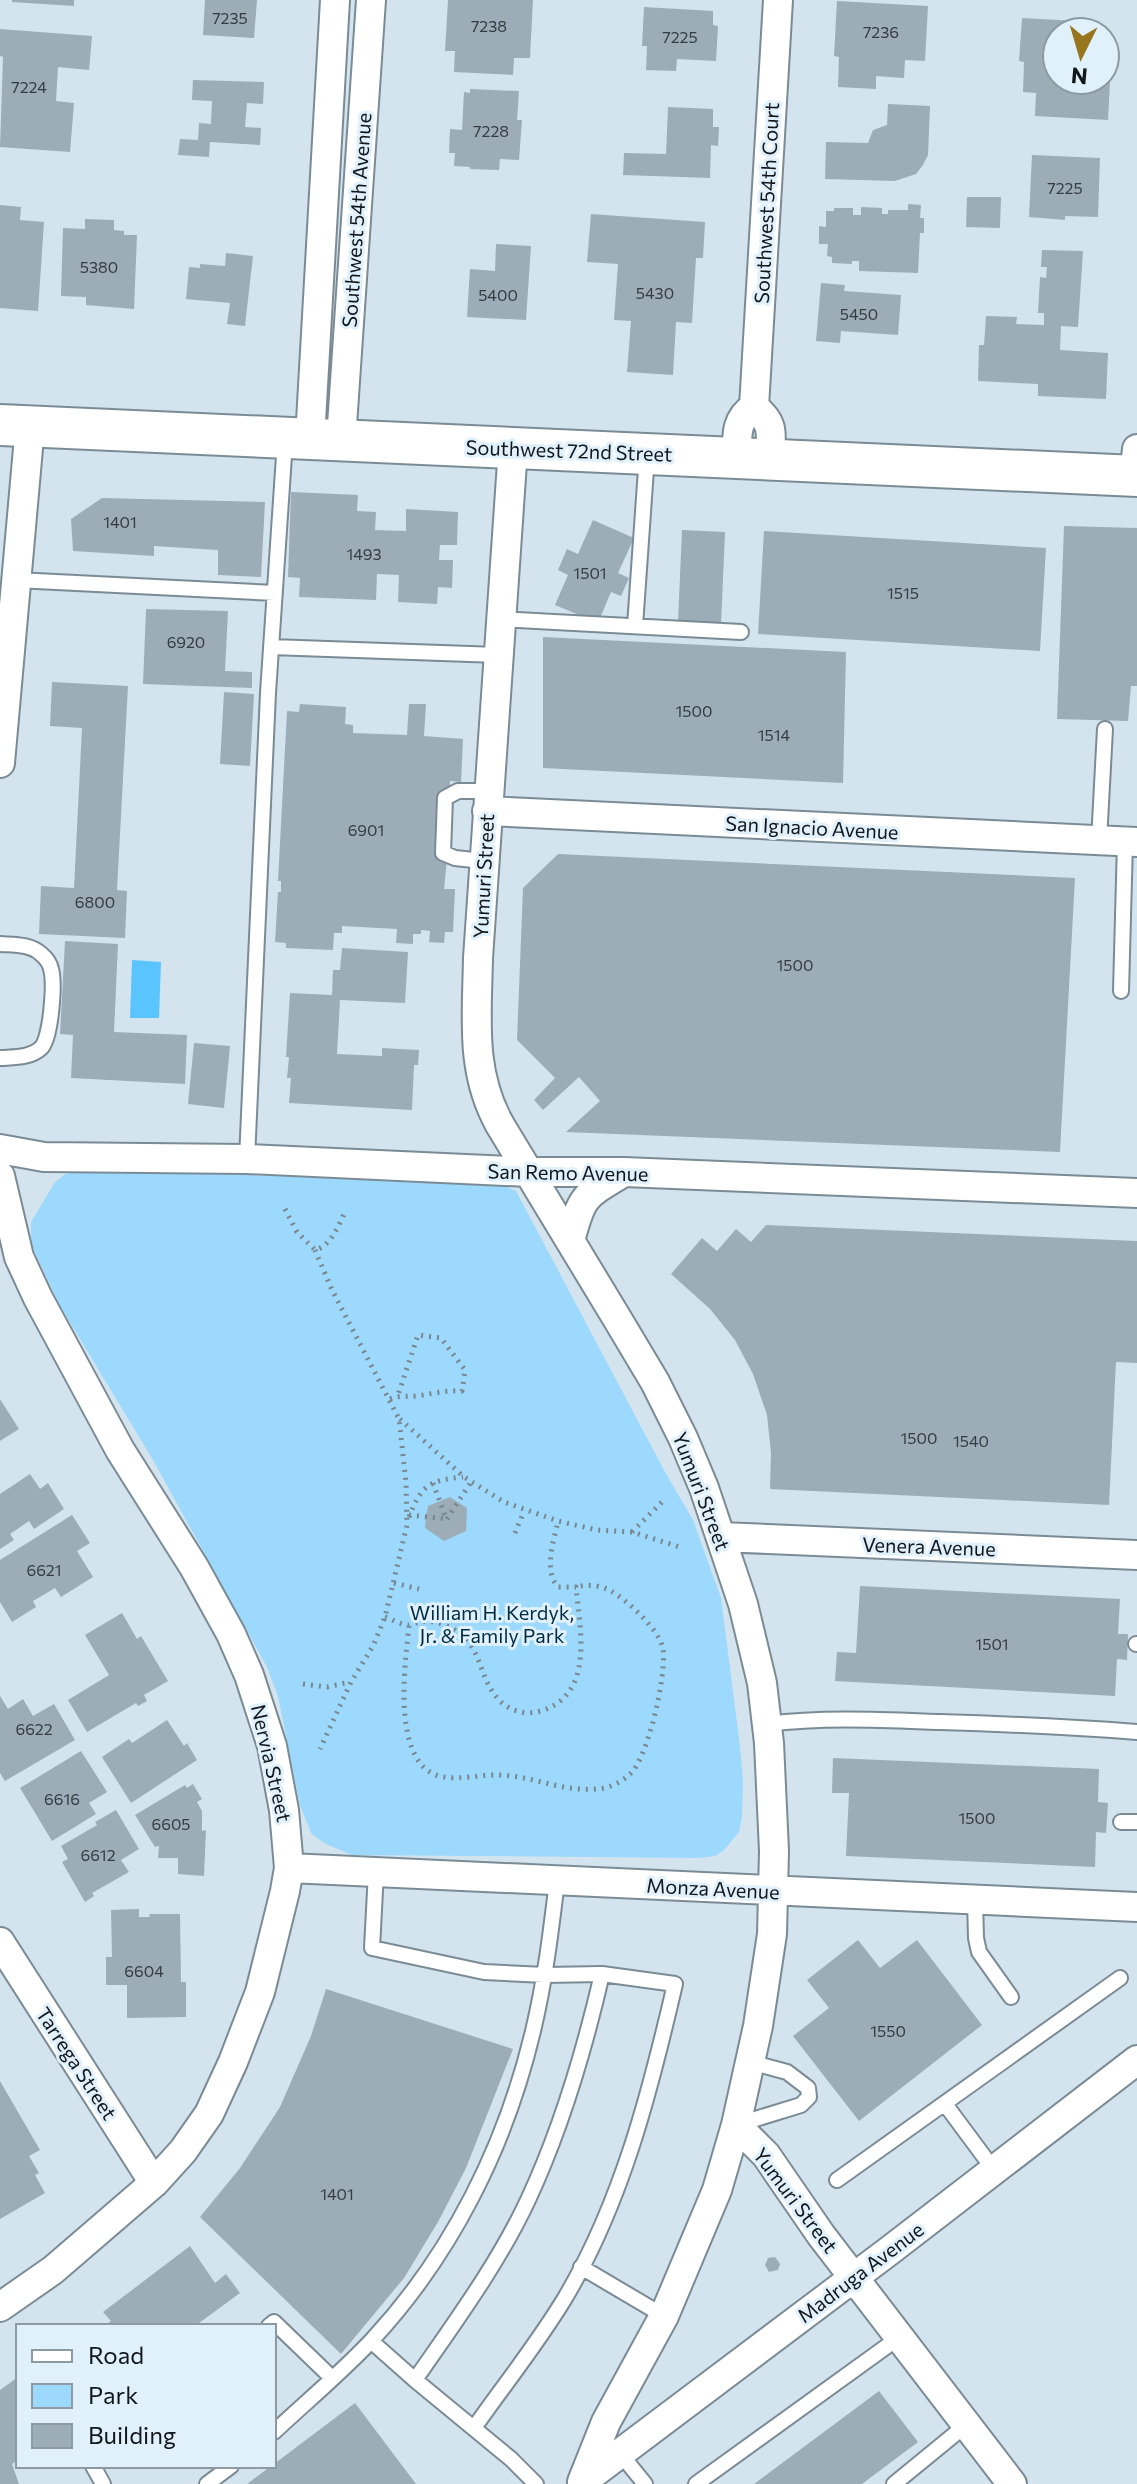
<svg xmlns="http://www.w3.org/2000/svg" width="1137" height="2484" viewBox="0 0 1137 2484" font-family="Commissioner,sans-serif">
  <style>
    .green { fill: #9cd9fd }
    .water { fill: #5ac4fe }
    .building { fill: #9dadb8 }
    .lines { fill: none; stroke-linecap: round; stroke-linejoin: round }
    .service-casing { stroke: #7b8b95; stroke-width: 18 }
    .minor-casing { stroke: #7b8b95; stroke-width: 32 }
    .secondary-casing { stroke: #7b8b95; stroke-width: 44 }
    .path { stroke: #7a868e; stroke-width: 5; stroke-dasharray: 2 6; stroke-linecap: butt }
    .service { stroke: #fff; stroke-width: 14 }
    .minor { stroke: #fff; stroke-width: 28 }
    .secondary { stroke: #fff; stroke-width: 40 }
    .labels { text-anchor: middle; dominant-baseline: central; stroke-width: 6; stroke-linejoin: round; paint-order: stroke }
    .number-label { font-size: 16px; fill: #343c42 }
    .street-label { font-size: 20px; fill: #11171b; stroke: #e0f1fc }
    .park-label { font-size: 20px; fill: #002d44; stroke: #e0f1fc }
  </style>
  <rect width="100%" height="100%" fill="#d3e4ef"/>
  <path class="green" d="M90,1170L497,1183L516,1191L665,1472L693,1520L721,1598L740,1746L743,1782L742,1817L739,1832L724,1850L715,1856L699,1858L352,1855L324,1843L311,1833L300,1805L278,1696L267,1667L153,1460L60,1306L31,1244V1222L55,1182L65,1174Z"/>
  <path class="water" d="M132,960L161,962L159,1018H130Z"/>
  <path class="building" d="M12,0H74V6L12,2Z
    M205,0H257L254,38L203,35Z
    M448,0H533L530,58H514L513,75L454,72L455,51H445Z
    M837,1L928,6L925,61L905,60L904,78L876,76V89L838,87L839,57L834,56Z
    M644,7L713,11V25L718,26L716,61L677,59L676,71L646,70L647,46H642Z
    M1022,18L1096,22L1095,28L1101,27V32H1057V80H1098V82H1110L1108,120L1035,116L1036,93L1023,92L1024,62L1019,61Z
    M0,29L92,36L89,70L58,67L56,101L74,103L70,152L0,147L3,57L0,56Z
    M193,80L264,82L263,104L247,103L245,127L261,128L260,145L210,142L209,157L178,155L180,139L198,140L199,123L211,124L212,101L192,100Z
    M470,89L519,91L517,120H522L519,160L500,159L499,170L470,169V167L454,166L455,153H449L450,129L462,130L464,92L470,93Z
    M888,104L930,106L928,155L923,165L916,174L895,181L825,179L826,142L868,143L873,130L887,125Z
    M668,107L713,109V127H719L718,146L711,145L710,178L623,175L624,153L666,154Z
    M1032,155L1100,158L1098,217L1065,216V220L1029,217Z
    M967,197H1001L1000,228L966,227Z
    M908,204L921,205L920,218H924V233H920L918,273L859,271V261H852V264L832,263V257L827,256L828,244H819V226L826,227V211H834V208H853V215H861V207L882,208V214H888V210H908Z
    M0,205L21,207L20,220L44,222L38,311L0,308Z
    M591,214L705,222L703,258H696L692,323L676,322L673,375L627,372L631,321L614,320L618,264L587,262Z
    M85,219L114,220V230L124,231V235H137L134,309L86,305V297L61,296L63,228L85,229Z
    M496,244L531,246L526,320L467,317L470,269L495,271Z
    M1042,250L1083,251L1078,327L1061,326L1060,350L1108,353L1106,399L1038,396V384L978,381L979,345H984L986,316L1017,317L1016,324L1044,325V313H1038L1040,277L1046,278L1047,267H1041Z
    M226,253L253,256L245,326L227,324L230,303L186,299L189,267L200,268V264L225,266Z
    M821,283L845,285L844,291L901,295L898,335L841,331L840,343L816,341Z
    M291,492L358,495L357,511L376,512L375,530L406,531V509L458,512L457,545H440L439,560H453L452,588L438,587L437,604L398,602L399,575L377,574L376,600L299,597L300,578L288,577Z
    M102,498L265,502L261,577L218,575V550L154,546V556L73,551L71,519Z
    M593,520L634,538L618,573L629,578L621,596L611,592L598,623L555,605L568,575L558,570L567,549L578,554Z
    M1064,526L1137,528V686H1131L1128,721L1057,719Z
    M682,530L725,532L721,624L678,622Z
    M764,531L1046,548L1040,651L758,634Z
    M146,609L228,611L225,671L252,672V688L143,684Z
    M543,637L846,652L843,783L543,768Z
    M52,682L128,686L117,890L127,891L125,938L39,934L41,886L74,888L82,728L50,726Z
    M224,692L254,694L250,766L220,764Z
    M300,704L346,707L345,724L353,725V733L407,735L409,704H426L424,736L463,739L461,782L450,781L449,811H452L444,889H455L453,932H445L444,943L429,942L430,931L421,930V934H413V944L396,943L397,929L342,926V933H334L333,950L286,948V943L275,942L278,892H281V881H278L287,711L299,712Z
    M558,854L1075,878L1060,1152L566,1132L600,1101L579,1077L543,1110L534,1100L555,1078L517,1040L523,888Z
    M65,941L118,944L114,1032L187,1035L185,1084L71,1078L73,1035L60,1034Z
    M342,948L408,952L405,1003L340,1000L337,1054L382,1056V1048L419,1050L418,1065H414L412,1110L289,1103L291,1078H287L289,1057H286L290,993L332,995L333,970H340Z
    M194,1043L230,1046L224,1108L188,1104Z
    M766,1225L1137,1241V1363L1116,1362L1109,1505L770,1489L771,1453L767,1415L753,1374L735,1340L710,1309L671,1274L702,1238L717,1251L736,1229L751,1242Z
    M0,1399L19,1429L0,1441Z
    M30,1474L40,1489L48,1483L64,1509L34,1529L29,1521L10,1534L14,1540L0,1549V1494Z
    M450,1497L467,1508L466,1531L444,1541L425,1528L426,1517L428,1506Z
    M72,1515L90,1543L77,1551L93,1577L61,1597L55,1588L33,1601L36,1607L12,1622L0,1602V1560Z
    M860,1586L1120,1599L1118,1634H1128L1127,1660L1117,1659L1115,1696L835,1681L837,1652L856,1653Z
    M122,1613L137,1639L141,1636L168,1681L144,1695L147,1701L138,1706L136,1703L87,1732L68,1700L109,1675L85,1635Z
    M0,1696L8,1709L23,1699L33,1716L54,1704L75,1740L5,1781L0,1773Z
    M167,1720L184,1746L187,1743L197,1760L131,1803L102,1757L129,1739L132,1743Z
    M81,1751L107,1792L89,1803L96,1814L52,1841L20,1788Z
    M833,1758L1099,1769L1098,1802L1108,1803L1106,1833L1096,1832L1095,1867L846,1856L849,1793H832Z
    M193,1784L202,1799L197,1802L202,1811V1831L206,1830L204,1876L178,1874V1858H158L159,1846L155,1847L135,1815L185,1785L187,1788Z
    M116,1810L139,1849L121,1860L129,1872L92,1893L94,1896L85,1902L62,1862L68,1859L61,1846L97,1825L95,1822Z
    M139,1909V1917H150L149,1914H180L181,1982H186V2017L127,2018V1985H106V1957H112L111,1910Z
    M858,1940L880,1968L917,1940L982,2025L859,2121L793,2036L829,2008L807,1980Z
    M326,1989L513,2049L466,2168L438,2222L404,2278L341,2354L200,2217L240,2168L280,2107L311,2036Z
    M0,2081L40,2150L29,2156L39,2173L35,2175L45,2193L0,2219Z
    M190,2246L215,2283L226,2274L240,2293L195,2326H104L111,2321L103,2312Z
    M775,2257L780,2264L778,2270L769,2272L765,2265L768,2258Z
    M18,2377V2460L12,2464L19,2484H0V2390Z
    M879,2391L918,2442L862,2484H754Z
    M355,2403L416,2484H247L271,2466H274V2464Z"/>
  <g class="lines">
    <g class="service-casing">
      <path id="service" d="M16,580L275,593
        M500,619L741,632
        M635,626L647,455
        M271,647L498,655
        M1099,841L1105,729
        M483,861L455,858L443,853L445,798L458,791H488
        M0,944C14,945 31,944 41,954C46,958 50,964 51,969C55,983 51,1039 41,1048C30,1058 15,1057 0,1058
        M1121,991L1125,842
        M247,1159L268,693L285,441
        M1136,1644H1137
        M767,1724C825,1717 882,1720 940,1722C1006,1724 1071,1727 1137,1732
        M1121,1822H1137
        M376,1872L372,1948L484,1972L545,1975L602,1974
        M975,1900L976,1938L979,1952L1011,1997
        M945,2104L994,2170
        M736,2125L801,2105L809,2097L808,2088L787,2072L750,2062
        M837,2180L1120,1978
        M581,2267L664,2316
        M269,2326L274,2322L332,2378
        M371,2341L415,2380
        M474,2428C504,2385 538,2343 565,2298C622,2202 650,2092 675,1984L602,1974C584,2052 562,2127 528,2200C498,2264 455,2322 415,2380L511,2459L536,2484
        M274,2432C306,2402 341,2373 372,2340C452,2254 506,2145 533,2031C545,1981 551,1931 557,1881
        M619,2452L645,2484
        M93,2466L103,2484
        M207,2484L231,2466
        M696,2484L901,2336
        M894,2484L966,2425"/>
    </g>
    <g class="minor-casing">
      <path id="minor" d="M754,407L778,0
        M754,407C775,424 771,433 770,458
        M310,439L335,0
        M341,440L371,0
        M513,448L478,958C477,1017 470,1072 500,1125L618,1320L655,1382L683,1438L704,1488L743,1604L762,1683L769,1743L774,1851L772,1934L758,2026L736,2125L717,2190L664,2316L606,2422L582,2482
        M737,457C737,437 735,419 754,407
        M1134,475L1137,449
        M0,763L30,426
        M487,811L1137,842
        M0,1149L44,1157L247,1159L529,1172H624L1137,1193
        M0,1176L19,1257L38,1298L120,1450L194,1567L231,1634L249,1675L272,1746L284,1810L289,1868L285,1891L260,1992L233,2062L209,2114L183,2151L154,2183L53,2270L0,2307
        M570,1241C582,1195 584,1196 624,1172
        M721,1537L1137,1555
        M289,1868L1137,1907
        M0,1942L154,2183
        M736,2125L766,2155L821,2235L1012,2484
        M586,2479L889,2251L1137,2060"/>
    </g>
    <g class="secondary-casing">
      <path id="secondary" d="M0,425L1137,476"/>
    </g>
    <path class="path" d="M285,1209L297,1232L315,1250C331,1246 338,1226 345,1212
      M315,1250L332,1290L399,1419L406,1482L407,1525L385,1617L373,1646L351,1682L320,1749
      M390,1399C399,1395 406,1397 416,1396C431,1394 446,1390 462,1391L465,1370L441,1338L418,1335L398,1395
      M400,1419L464,1477L504,1502L558,1521L597,1530L632,1532L683,1548
      M433,1483L446,1518
      M409,1515L447,1519
      M409,1517C421,1486 429,1480 463,1477
      M447,1519L471,1482
      M632,1532L665,1499
      M515,1533L524,1511
      M394,1583L419,1589
      M385,1617C392,1619 401,1625 408,1625C410,1625 418,1622 420,1622C432,1620 445,1624 455,1630C484,1649 478,1680 501,1702C512,1712 527,1715 541,1711C595,1694 580,1630 576,1587H558C543,1570 554,1541 558,1521
      M409,1626C405,1663 396,1731 420,1763C424,1769 432,1774 439,1776C459,1781 480,1774 500,1775C533,1776 562,1792 596,1789C607,1789 620,1783 629,1775C648,1760 667,1673 663,1649C659,1629 628,1601 611,1591C600,1585 587,1584 576,1587
      M303,1684L327,1687L350,1682"/>
    <use href="#service" class="service"/>
    <use href="#minor" class="minor"/>
    <use href="#secondary" class="secondary"/>
  </g>
  <g class="labels">
    <g class="number-label">
      <text x="230" y="17">7235</text>
      <text x="489" y="25">7238</text>
      <text x="881" y="31">7236</text>
      <text x="680" y="36">7225</text>
      <text x="29" y="86">7224</text>
      <text x="491" y="130">7228</text>
      <text x="1065" y="187">7225</text>
      <text x="99" y="266">5380</text>
      <text x="655" y="292">5430</text>
      <text x="498" y="294">5400</text>
      <text x="859" y="313">5450</text>
      <text x="120" y="521">1401</text>
      <text x="364" y="553">1493</text>
      <text x="590" y="572">1501</text>
      <text x="903" y="592">1515</text>
      <text x="186" y="641">6920</text>
      <text x="694" y="710">1500</text>
      <text x="774" y="734">1514</text>
      <text x="366" y="829">6901</text>
      <text x="95" y="901">6800</text>
      <text x="795" y="964">1500</text>
      <text x="919" y="1437">1500</text>
      <text x="971" y="1440">1540</text>
      <text x="44" y="1569">6621</text>
      <text x="992" y="1643">1501</text>
      <text x="34" y="1728">6622</text>
      <text x="62" y="1798">6616</text>
      <text x="977" y="1817">1500</text>
      <text x="171" y="1823">6605</text>
      <text x="98" y="1854">6612</text>
      <text x="144" y="1970">6604</text>
      <text x="888" y="2030">1550</text>
      <text x="337" y="2193">1401</text>
    </g>
    <g class="street-label">
      <text transform="translate(766 203) rotate(-87)">Southwest 54th Court</text>
      <text transform="translate(356 220) rotate(-86)">Southwest 54th Avenue</text>
      <text transform="translate(569 450) rotate(2)">Southwest 72nd Street</text>
      <text transform="translate(812 827) rotate(3)">San Ignacio Avenue</text>
      <text transform="translate(483 876) rotate(-87)">Yumuri Street</text>
      <text transform="translate(568 1172) rotate(1)">San Remo Avenue</text>
      <text transform="translate(702 1491) rotate(69)">Yumuri Street</text>
      <text transform="translate(929 1546) rotate(2)">Venera Avenue</text>
      <text transform="translate(272 1763) rotate(77)">Nervia Street</text>
      <text transform="translate(713 1888) rotate(3)">Monza Avenue</text>
      <text transform="translate(77 2063) rotate(57)">Tarrega Street</text>
      <text transform="translate(796 2200) rotate(53)">Yumuri Street</text>
      <text transform="translate(860 2272) rotate(-37)">Madruga Avenue</text>
    </g>
    <g class="park-label">
      <text x="492" y="1612">William H. Kerdyk,<tspan x="492" dy="23">Jr. &amp; Family Park</tspan></text>
    </g>
  </g>
  <rect x="16" y="2324" width="260" height="144" fill="#e0f1fc" stroke="#8d9aa2" stroke-width="2"/>
  <rect x="32" y="2350" width="40" height="12" fill="#ffffff" stroke="#8d9aa2" stroke-width="2"/>
  <text x="88" y="2364" font-size="24" fill="#11171b">Road</text>
  <rect x="32" y="2384" width="40" height="24" fill="#9cd9fd" stroke="#8d9aa2" stroke-width="2"/>
  <text x="88" y="2404" font-size="24" fill="#11171b">Park</text>
  <rect x="32" y="2424" width="40" height="24" fill="#9dadb8" stroke="#8d9aa2" stroke-width="2"/>
  <text x="88" y="2444" font-size="24" fill="#11171b">Building</text>
  <g transform="translate(1081 56) rotate(185)"><circle r="38" fill="#e0f1fc" stroke="#8d9aa2" stroke-width="2"/>
  <path d="M0-6L14 30L0 20L-14 30Z" fill="#98761f"/>
  <text y="-12" font-size="22" font-weight="bold" text-anchor="middle" fill="#11171b">N</text>
  </g>
</svg>
